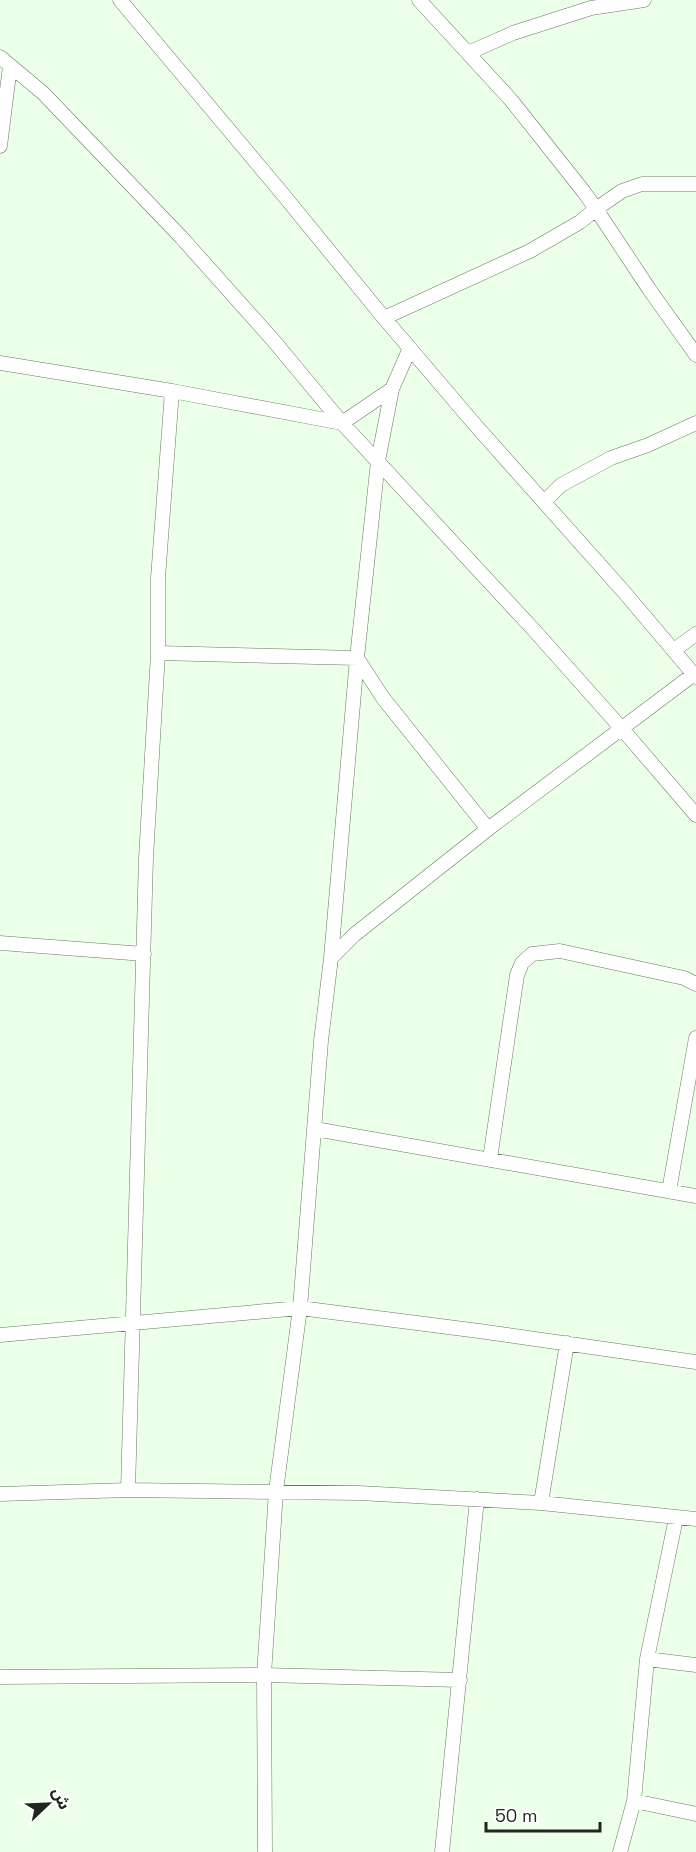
<svg xmlns="http://www.w3.org/2000/svg" width="696" height="1852" viewBox="0 0 696 1852" font-family="'Space Grotesk','Noto Sans Arabic',sans-serif">
  <style>
    .lines { fill: none; stroke-linecap: round; stroke-linejoin: round }
    .street-casing { stroke: #687865; stroke-width: 15 }
    .street { stroke: #fff; stroke-width: 14 }
  </style>
  <rect width="100%" height="100%" fill="#ecffe8"/>
  <g class="lines">
    <g class="street-casing">
      <path id="street" d="M120,0L281,192L384,318L477,427L624,592L696,677
        M468,53L513,33L591,8L644,0
        M0,57L43,93L181,237L273,340L342,423L533,629L623,730L696,815
        M0,146L10,66
        M696,184H642L622,191L596,209L649,289L696,355
        M384,318L530,251L580,222L596,209L584,192L511,100L419,0
        M0,363L172,391L342,423L392,389
        M545,501L561,485L611,458L648,445L696,423
        M674,650L696,634
        M158,653L357,658L383,698L488,829
        M0,943L144,954
        M331,958L357,658L378,461L392,389L410,348
        M315,1129L696,1196
        M490,1159L517,975L522,963L532,954L560,951L684,978L696,984
        M669,1191L696,1038
        M0,1335L300,1308L479,1331L696,1362
        M128,1490L146,858L158,653V578L172,391
        M0,1494L128,1490L359,1493L541,1503L696,1519
        M541,1503L567,1343
        M647,1659L696,1665
        M0,1677L264,1675L460,1680
        M634,1801L696,1814
        M265,1852L264,1675L276,1491L300,1308L321,1041L331,958L354,935L488,829L694,674
        M442,1852L477,1499
        M620,1852L634,1801L647,1659L676,1518"/>
    </g>
    <use href="#street" class="street"/>
  </g>
  <g transform="translate(48 1804) rotate(67)" stroke="#ffffff" stroke-width="4.5" paint-order="stroke">
  <path d="M0-4.5L10 22L0 15L-10 22Z" fill="#20271f"/>
  <text y="-9" font-size="16" font-weight="bold" text-anchor="middle" fill="#20271f">ش</text>
  </g>
  <path d="M486 1822v9h114v-9" fill="none" stroke="#20271f" stroke-width="3"/>
  <text x="495" y="1822" font-size="18" fill="#20271f" stroke="#ffffff" stroke-width="4.5" paint-order="stroke">50 m</text>
</svg>
